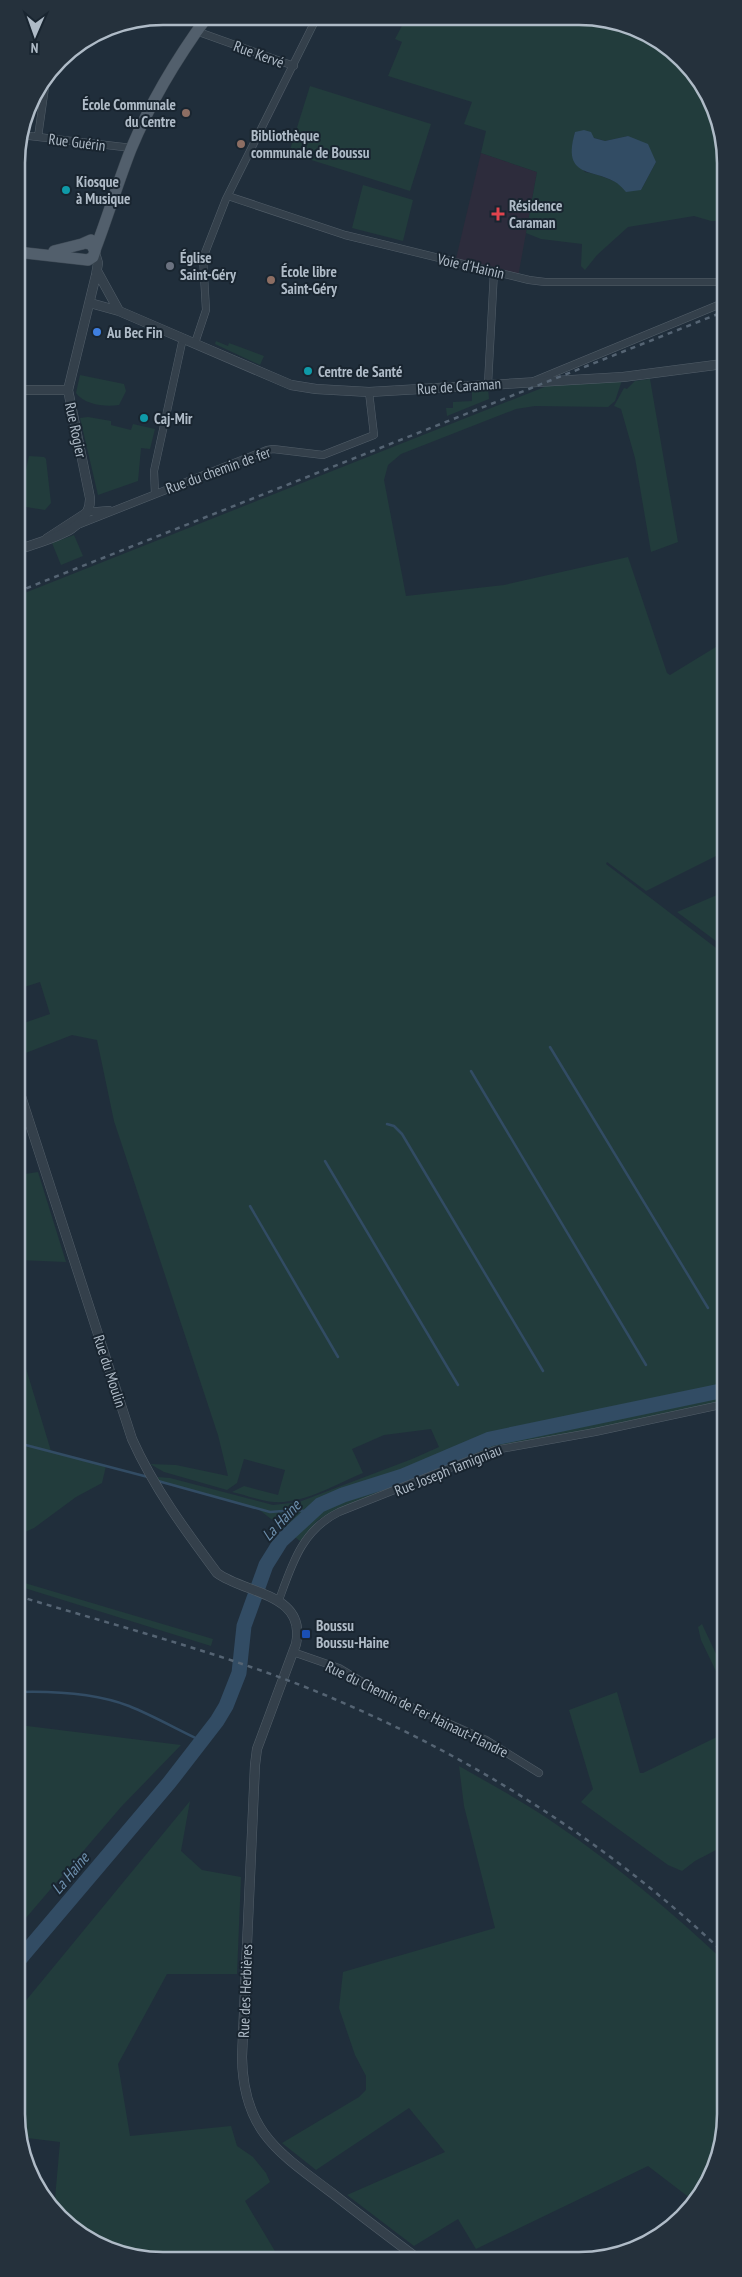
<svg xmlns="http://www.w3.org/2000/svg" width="742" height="2277" viewBox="0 0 742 2277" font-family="'PT Sans Narrow',sans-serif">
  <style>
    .medical { fill: #2d2c3c }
    .green { fill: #223c3c; fill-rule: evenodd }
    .water { fill: #324c64 }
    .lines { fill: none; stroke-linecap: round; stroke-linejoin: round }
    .stream { stroke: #324c64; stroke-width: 2.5 }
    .river { stroke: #324c64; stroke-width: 15 }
    .minor-casing { stroke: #525e69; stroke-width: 8 }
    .tertiary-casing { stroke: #525e69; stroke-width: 10 }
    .primary-casing { stroke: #3d4954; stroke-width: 12 }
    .minor { stroke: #34404b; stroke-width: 7 }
    .tertiary { stroke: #34404b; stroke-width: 9 }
    .primary { stroke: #525f6c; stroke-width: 11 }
    .rail { stroke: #556473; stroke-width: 2.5; stroke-dasharray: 5 5; stroke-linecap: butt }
    .education-dot { fill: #8d6e63; stroke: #192530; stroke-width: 2 }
    .culture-dot { fill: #0f9aa8; stroke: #192530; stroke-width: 2 }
    .health-dot { fill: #e0444e; stroke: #192530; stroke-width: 2 }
    .worship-dot { fill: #6b7280; stroke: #192530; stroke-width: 2 }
    .shop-dot { fill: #3f7fe0; stroke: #192530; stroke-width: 2 }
    .transit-dot { fill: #1a4fb4; stroke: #192530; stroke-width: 2 }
    .labels { text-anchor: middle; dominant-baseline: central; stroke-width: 4; stroke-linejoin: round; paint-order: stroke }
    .street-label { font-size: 15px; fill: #afbbc7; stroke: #192530 }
    .poi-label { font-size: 15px; font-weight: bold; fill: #afbbc7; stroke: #192530; text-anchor: start }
    .water-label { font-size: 16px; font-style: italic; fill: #6d8fad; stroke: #192530 }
    .rim { fill: none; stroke: #afbbc7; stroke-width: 2.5 }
  </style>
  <rect width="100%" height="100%" fill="#202e3b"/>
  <path class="medical" d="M481,153L537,172L518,277L455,263Z"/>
  <path class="green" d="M406,18L608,19L652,36L683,60L710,98L723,135V221H711L694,216L628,227L597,255L585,270L581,266L582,244L541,239L526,233L537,172L481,153L486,131L464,124L472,102L388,76L402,42L395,39ZM575,132L605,141L628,136L656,162L641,190C621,186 605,175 585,172C574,158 570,150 575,132Z
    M310,86L431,124L410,191L289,153Z
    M363,185L413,200L403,241L352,228Z
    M216,341L228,346L229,343L264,356L260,365L215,344Z
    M80,375L124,384L126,391L119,405C105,407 85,405 76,393Z
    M623,377L615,401L608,407L535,406L516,409L401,454L388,465L384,480L406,596L504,585L628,557L667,673L670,675L724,642V852L646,891L607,862L606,864L724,954L725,1401L596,1430L495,1447L419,1479L334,1511L318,1520L300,1541L258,1509L158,1481V1477L170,1478L273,1505L299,1502L412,1459L439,1447L431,1429L384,1435L352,1449L363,1473C336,1484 304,1504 274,1502C260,1501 246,1495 232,1492L244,1486L278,1495L285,1470L244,1459L237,1483L227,1490L164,1472L150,1464L176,1465L228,1476L218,1435L114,1121L97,1040L72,1035L18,1056V1025L50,1014L40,982L18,989V948L24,945L17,758V596L562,380Z
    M650,379L678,542L651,552L635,458L621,409L614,406L624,388L627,389L635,381Z
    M488,389L489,399L447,416L446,408H453V402L472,401V391Z
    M88,417L111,421V425L131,430L133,424L155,429L150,449L141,448L138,481L98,495L80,418Z
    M29,456L44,457L46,459L51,503L45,510L26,507L19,500Z
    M74,535L83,556L61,565L52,543Z
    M724,892V947L677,912Z
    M38,1172L66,1262L18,1260V1175Z
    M18,1342L51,1451L106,1466L102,1483L76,1497L34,1528L18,1535Z
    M18,1581L213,1639L211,1646L18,1586Z
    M702,1624L725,1673V1690L701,1640L698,1627Z
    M617,1692L640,1773H643L725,1733V1853L721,1855L716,1850L695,1861L682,1871L668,1865L581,1802L593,1789L569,1710Z
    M19,1725L181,1745L121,1807L19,1926Z
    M459,1766C492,1785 526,1803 557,1825C617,1866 672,1912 725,1962V2123L714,2170L695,2202L648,2166L476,2249L458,2219L414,2246L347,2195L445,2152L409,2108L316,2170L282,2143L359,2097L366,2090V2076L355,2055L339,2008L343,1972L495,1928L464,1806Z
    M190,1801L181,1851L202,1870L241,1877L237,1974H167L118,2064L130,2136L231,2126L237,2146L253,2157L266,2173L270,2182L245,2201L279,2258H135L98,2245L59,2217L54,2210L60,2142L19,2137V2009Z"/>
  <path class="water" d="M584,130L591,132L594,138L605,141L628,136L648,144L656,162L641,190L626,192C606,163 559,187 575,132Z"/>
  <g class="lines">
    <path class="stream" d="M550,1047L708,1308
      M471,1071L646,1365
      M387,1124L394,1126L402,1134L543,1371
      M325,1161L458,1385
      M250,1206L338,1357
      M18,1443L148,1477
      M158,1481L270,1512L296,1510L312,1512
      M18,1692C54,1691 95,1693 129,1706C154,1716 178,1730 202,1741"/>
    <path class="river" d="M19,1960L169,1783L217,1721L226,1706L239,1673L244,1626L266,1565L281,1541L320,1505L343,1495L403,1476L490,1439L725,1390"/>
    <g class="minor-casing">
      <path id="minor" d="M196,31L294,66
        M21,135L132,148
        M38,137L46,80
        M228,196L345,235L529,280L545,282H723
        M195,343L206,310L203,258L226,199L317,17
        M534,381L723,303
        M488,384L494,271
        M155,494L154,471L183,338
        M80,524L267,450L273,449L323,455L374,435L369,392
        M46,538L86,512L109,510
        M279,1600C292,1564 302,1530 339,1512L495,1450L595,1432L725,1404
        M293,1652L339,1668L384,1695L486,1740L539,1773"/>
    </g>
    <g class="tertiary-casing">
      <path id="tertiary" d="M97,271L119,311
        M90,303L119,311L291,385L316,389L369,392L623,377L723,364
        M17,390H68
        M17,550C43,540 91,532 90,498L68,390L96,275L98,263L95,253
        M18,1087L132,1439C154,1488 185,1530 217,1573C245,1594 307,1593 296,1644L257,1749L255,1765L242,2057C243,2131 278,2152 332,2193C360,2215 389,2237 417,2258"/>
    </g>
    <g class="primary-casing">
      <path id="primary" d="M95,250C108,216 118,182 131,149C151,101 177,58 207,17
        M54,251L82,244L91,240
        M17,252L88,260L93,257L95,251L91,244L85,243"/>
    </g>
    <use href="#minor" class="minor"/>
    <use href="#tertiary" class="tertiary"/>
    <use href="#primary" class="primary"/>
    <path class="rail" d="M17,592L723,312
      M18,1596C123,1628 231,1655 332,1698C478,1760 611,1845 725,1954"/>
  </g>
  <g class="education-dot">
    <circle cx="186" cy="113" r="5"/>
    <circle cx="241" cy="144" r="5"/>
    <circle cx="271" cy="280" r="5"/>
  </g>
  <g class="culture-dot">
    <circle cx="66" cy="190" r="5"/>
    <circle cx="308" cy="371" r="5"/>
    <circle cx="144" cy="418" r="5"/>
  </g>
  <path class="health-dot" d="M495.5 206.5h5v5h5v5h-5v5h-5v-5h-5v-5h5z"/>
  <circle class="worship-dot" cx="170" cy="266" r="5"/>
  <circle class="shop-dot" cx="97" cy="332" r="5"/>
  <rect class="transit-dot" x="301" y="1629" width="10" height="10" rx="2.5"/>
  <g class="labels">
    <g class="street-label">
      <text transform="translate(259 54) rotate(20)">Rue Kervé</text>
      <text transform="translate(77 142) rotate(7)">Rue Guérin</text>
      <text transform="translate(471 266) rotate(13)">Voie d'Hainin</text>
      <text transform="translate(459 386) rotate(-4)">Rue de Caraman</text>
      <text transform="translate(76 430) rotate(78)">Rue Rogier</text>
      <text transform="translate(218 470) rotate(-20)">Rue du chemin de fer</text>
      <text transform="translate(110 1371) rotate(72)">Rue du Moulin</text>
      <text transform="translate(448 1470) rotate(-22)">Rue Joseph Tamigniau</text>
      <text transform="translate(417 1709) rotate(26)">Rue du Chemin de Fer Hainaut-Flandre</text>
      <text transform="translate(245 1991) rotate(-88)">Rue des Herbières</text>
    </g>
    <g class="poi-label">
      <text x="176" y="104" text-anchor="end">École Communale<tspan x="176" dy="17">du Centre</tspan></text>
      <text x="251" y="135">Bibliothèque<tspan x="251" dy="17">communale de Boussu</tspan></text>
      <text x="76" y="181">Kiosque<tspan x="76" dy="17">à Musique</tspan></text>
      <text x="509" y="205">Résidence<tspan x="509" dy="17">Caraman</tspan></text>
      <text x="180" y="257">Église<tspan x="180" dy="17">Saint-Géry</tspan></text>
      <text x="281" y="271">École libre<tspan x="281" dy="17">Saint-Géry</tspan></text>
      <text x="107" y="332">Au Bec Fin</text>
      <text x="318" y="371">Centre de Santé</text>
      <text x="154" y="418">Caj-Mir</text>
      <text x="316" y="1625">Boussu<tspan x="316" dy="17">Boussu-Haine</tspan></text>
    </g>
    <g class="water-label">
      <text transform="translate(281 1520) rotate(-47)">La Haine</text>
      <text transform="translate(70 1873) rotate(-50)">La Haine</text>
    </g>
  </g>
  <path d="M0 0H742V2277H0ZM163 25H579A138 138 0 0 1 717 163V2114A138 138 0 0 1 579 2252H163A138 138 0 0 1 25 2114V163A138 138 0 0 1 163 25Z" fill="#25313c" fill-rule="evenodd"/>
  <path class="rim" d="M163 25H579A138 138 0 0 1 717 163V2114A138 138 0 0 1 579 2252H163A138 138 0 0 1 25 2114V163A138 138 0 0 1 163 25Z"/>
  <g transform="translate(35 35) rotate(182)" stroke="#192530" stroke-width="4" paint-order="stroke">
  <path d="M0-4L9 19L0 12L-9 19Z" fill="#afbbc7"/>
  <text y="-8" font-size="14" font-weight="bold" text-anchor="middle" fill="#afbbc7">N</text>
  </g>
</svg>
